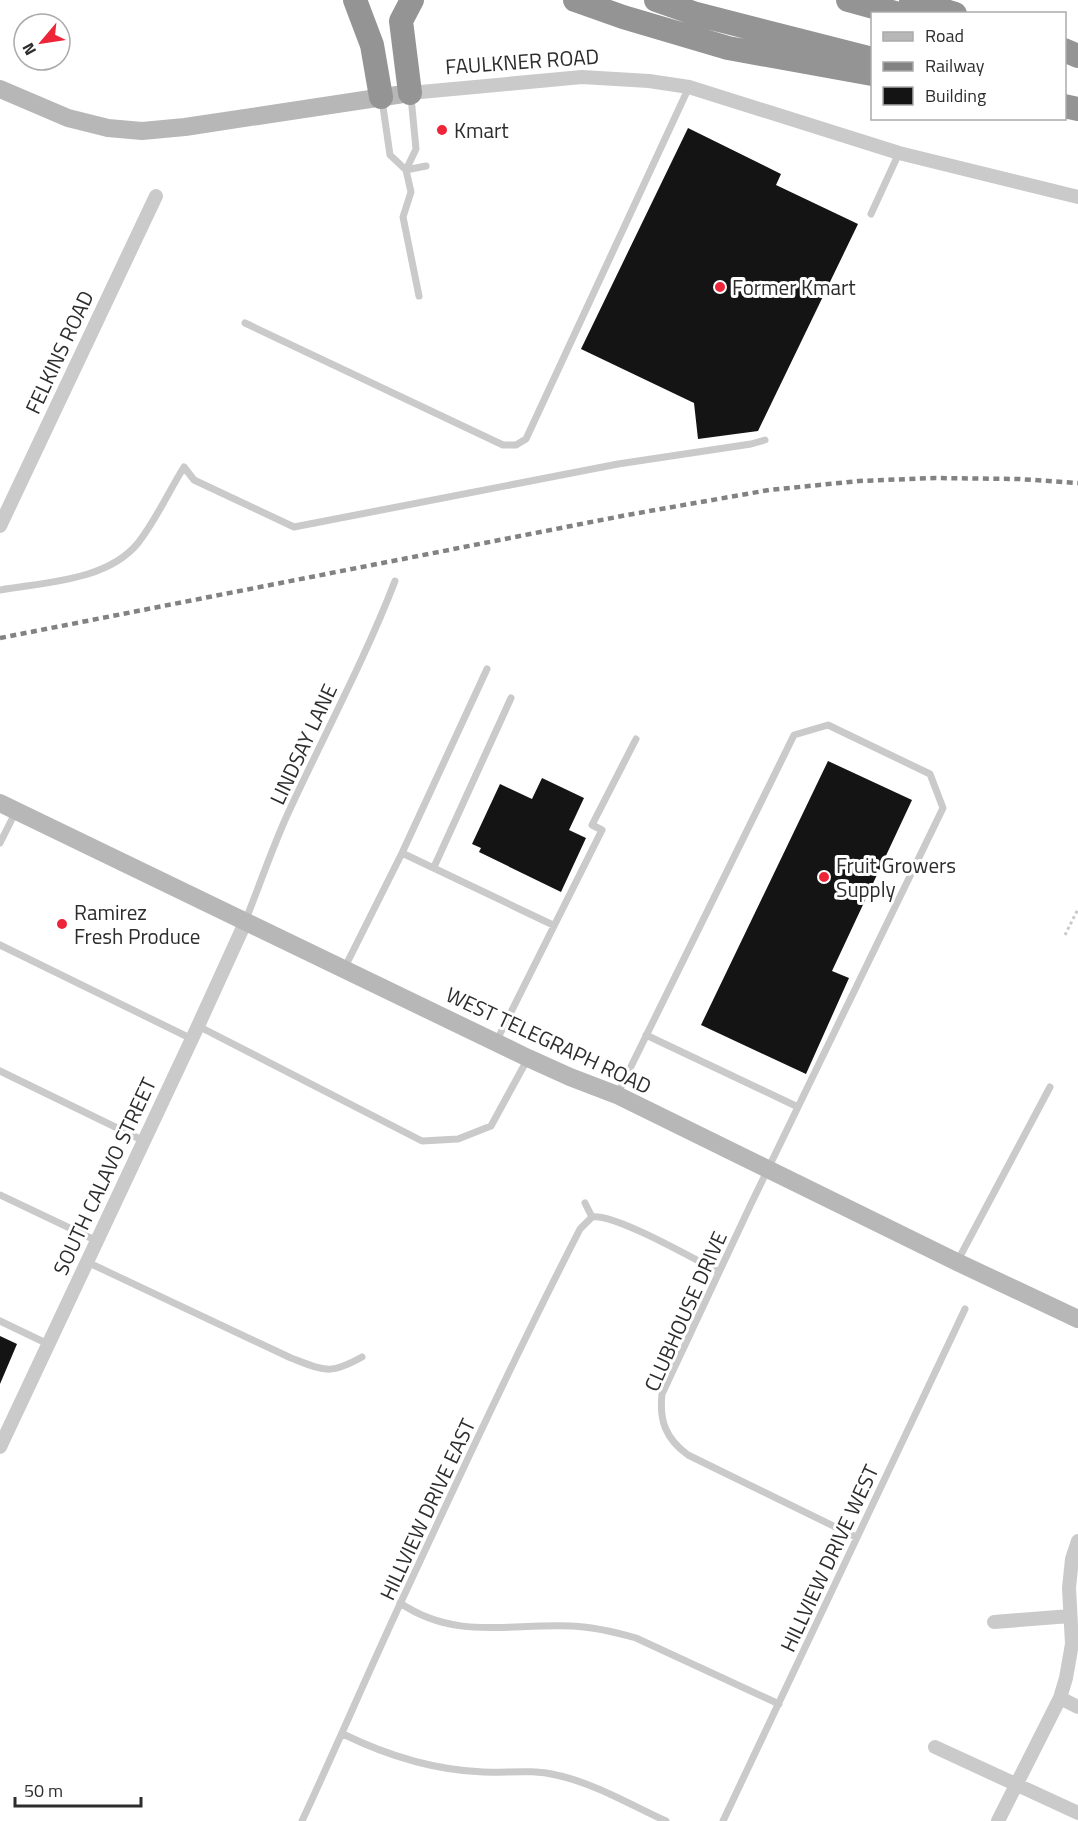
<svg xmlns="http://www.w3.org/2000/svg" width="1078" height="1821" viewBox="0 0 1078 1821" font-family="'Titillium Web',sans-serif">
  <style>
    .building { fill: #141414 }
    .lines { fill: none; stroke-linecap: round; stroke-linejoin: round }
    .path { stroke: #cacaca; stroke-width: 3; stroke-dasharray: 3 3; stroke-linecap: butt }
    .service { stroke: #cacaca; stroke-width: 7 }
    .minor { stroke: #cacaca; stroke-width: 14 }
    .secondary { stroke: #b7b7b7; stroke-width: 18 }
    .motorway { stroke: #949494; stroke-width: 24 }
    .rail { stroke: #828282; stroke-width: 4.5; stroke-dasharray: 6 4.5; stroke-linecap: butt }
    .poi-dot { fill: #ee2538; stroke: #fff; stroke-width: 2 }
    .labels { text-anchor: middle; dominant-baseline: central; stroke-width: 6; stroke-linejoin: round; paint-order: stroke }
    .street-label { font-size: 21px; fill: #2d2d2d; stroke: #fff }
    .poi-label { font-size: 21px; fill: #2d2d2d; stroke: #fff; text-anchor: start }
  </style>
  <rect width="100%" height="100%" fill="#fff"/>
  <path class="building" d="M688,128L781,174L776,185L858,224L758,431L698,439L694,403L581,349Z
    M828,761L912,800L832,971L849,978L806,1074L701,1025Z
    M542,778L584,798L569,830L586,838L561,892L479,852L481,848L472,844L500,784L532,799Z
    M0,1336L17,1344L0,1384Z"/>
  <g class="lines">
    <path class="path" d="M1065,935L1078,909"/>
    <path class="service" d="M382,100L390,155L406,170L411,192L403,217L419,296
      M406,170L416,149L411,97
      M406,170L426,166
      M871,214L899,153
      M245,323L503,445H516L526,439L689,87
      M0,590C45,582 107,581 138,543C156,520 169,491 184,467L194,480L294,527L618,464L751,444L765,440
      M0,843L16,811
      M402,853L553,925
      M434,867L511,698
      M246,919C261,882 273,845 290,809C325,733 365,659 395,581
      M0,945L192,1039
      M345,967L402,853L487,669
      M198,1026L422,1141L458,1139L491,1126L527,1060
      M646,1035L798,1107
      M496,1042L602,830L592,825L636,739
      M0,1071L144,1141
      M617,1095L794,735L828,725L930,774L943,808L751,1204L662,1394C659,1421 666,1439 688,1455L856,1537
      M0,1195L97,1241
      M585,1203L592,1217
      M592,1217C614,1213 696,1260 719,1272
      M87,1262L291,1358C325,1371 330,1375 362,1357
      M957,1262L1050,1087
      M0,1321L48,1344
      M400,1603C457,1641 509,1623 572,1626C593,1627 615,1632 636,1638L779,1704
      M343,1734C388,1756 433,1770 483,1772C508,1773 532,1769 556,1775C594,1783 631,1805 666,1821
      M302,1821C336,1748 367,1675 401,1602C459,1477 517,1352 580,1229L592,1217
      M723,1821L965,1309"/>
    <path class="minor" d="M410,93L582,77L649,81L689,87L899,153L1078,197
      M0,526L156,196
      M0,1447L198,1026L245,923
      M994,1622L1070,1616
      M1060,1698L1078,1707
      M935,1747L1078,1813
      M998,1821L1060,1698L1066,1678L1072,1644L1069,1588L1072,1559L1078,1541"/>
    <path class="secondary" d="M0,89L68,118L108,128L142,131L185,127L410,93
      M0,803L528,1058L570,1077L617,1095L957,1262L1078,1319"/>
    <path class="motorway" d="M355,0L372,45L381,97
      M575,0L623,17L728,48L872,74
      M656,0L696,14L872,59
      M848,0L899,14
      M911,0L955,14
      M1064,50L1078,56
      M410,93L401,21L412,0
      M1064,106L1078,109"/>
    <path class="rail" d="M0,638L627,515L769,490L859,481L935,478L1019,479L1078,483"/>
  </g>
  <g class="poi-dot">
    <circle cx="442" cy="130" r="6"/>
    <circle cx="720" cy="287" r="6"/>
    <circle cx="824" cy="877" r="6"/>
    <circle cx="62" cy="924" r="6"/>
  </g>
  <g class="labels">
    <g class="street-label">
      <text transform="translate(522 61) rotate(-4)">FAULKNER ROAD</text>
      <text transform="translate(59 352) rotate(-65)">FELKINS ROAD</text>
      <text transform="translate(303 744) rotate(-65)">LINDSAY LANE</text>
      <text transform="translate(549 1040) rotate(25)">WEST TELEGRAPH ROAD</text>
      <text transform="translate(104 1176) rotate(-65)">SOUTH CALAVO STREET</text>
      <text transform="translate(685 1311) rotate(-66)">CLUBHOUSE DRIVE</text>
      <text transform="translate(427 1509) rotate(-65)">HILLVIEW DRIVE EAST</text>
      <text transform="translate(829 1558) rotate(-65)">HILLVIEW DRIVE WEST</text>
    </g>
    <g class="poi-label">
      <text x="454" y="130">Kmart</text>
      <text x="732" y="287">Former Kmart</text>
      <text x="836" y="865">Fruit Growers<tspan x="836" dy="24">Supply</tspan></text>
      <text x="74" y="912">Ramirez<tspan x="74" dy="24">Fresh Produce</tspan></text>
    </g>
  </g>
  <rect x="871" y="12" width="195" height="108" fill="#ffffff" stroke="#ababab" stroke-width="1.5"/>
  <rect x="883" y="32" width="30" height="9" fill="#b7b7b7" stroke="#ababab" stroke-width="1.5"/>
  <text x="925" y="42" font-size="18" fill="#2d2d2d">Road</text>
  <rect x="883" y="62" width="30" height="9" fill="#828282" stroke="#ababab" stroke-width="1.5"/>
  <text x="925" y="72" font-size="18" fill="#2d2d2d">Railway</text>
  <rect x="883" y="87" width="30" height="18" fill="#141414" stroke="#ababab" stroke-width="1.5"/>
  <text x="925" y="102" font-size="18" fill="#2d2d2d">Building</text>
  <g transform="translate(42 42) rotate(241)"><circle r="28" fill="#ffffff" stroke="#ababab" stroke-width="1.5"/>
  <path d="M0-4.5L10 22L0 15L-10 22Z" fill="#ee2538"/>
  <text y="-9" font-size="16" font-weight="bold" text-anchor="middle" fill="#2d2d2d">N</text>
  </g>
  <path d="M15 1797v9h126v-9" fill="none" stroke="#2d2d2d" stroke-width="3"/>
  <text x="24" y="1797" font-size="18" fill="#2d2d2d" stroke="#ffffff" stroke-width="4.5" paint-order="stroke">50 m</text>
</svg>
